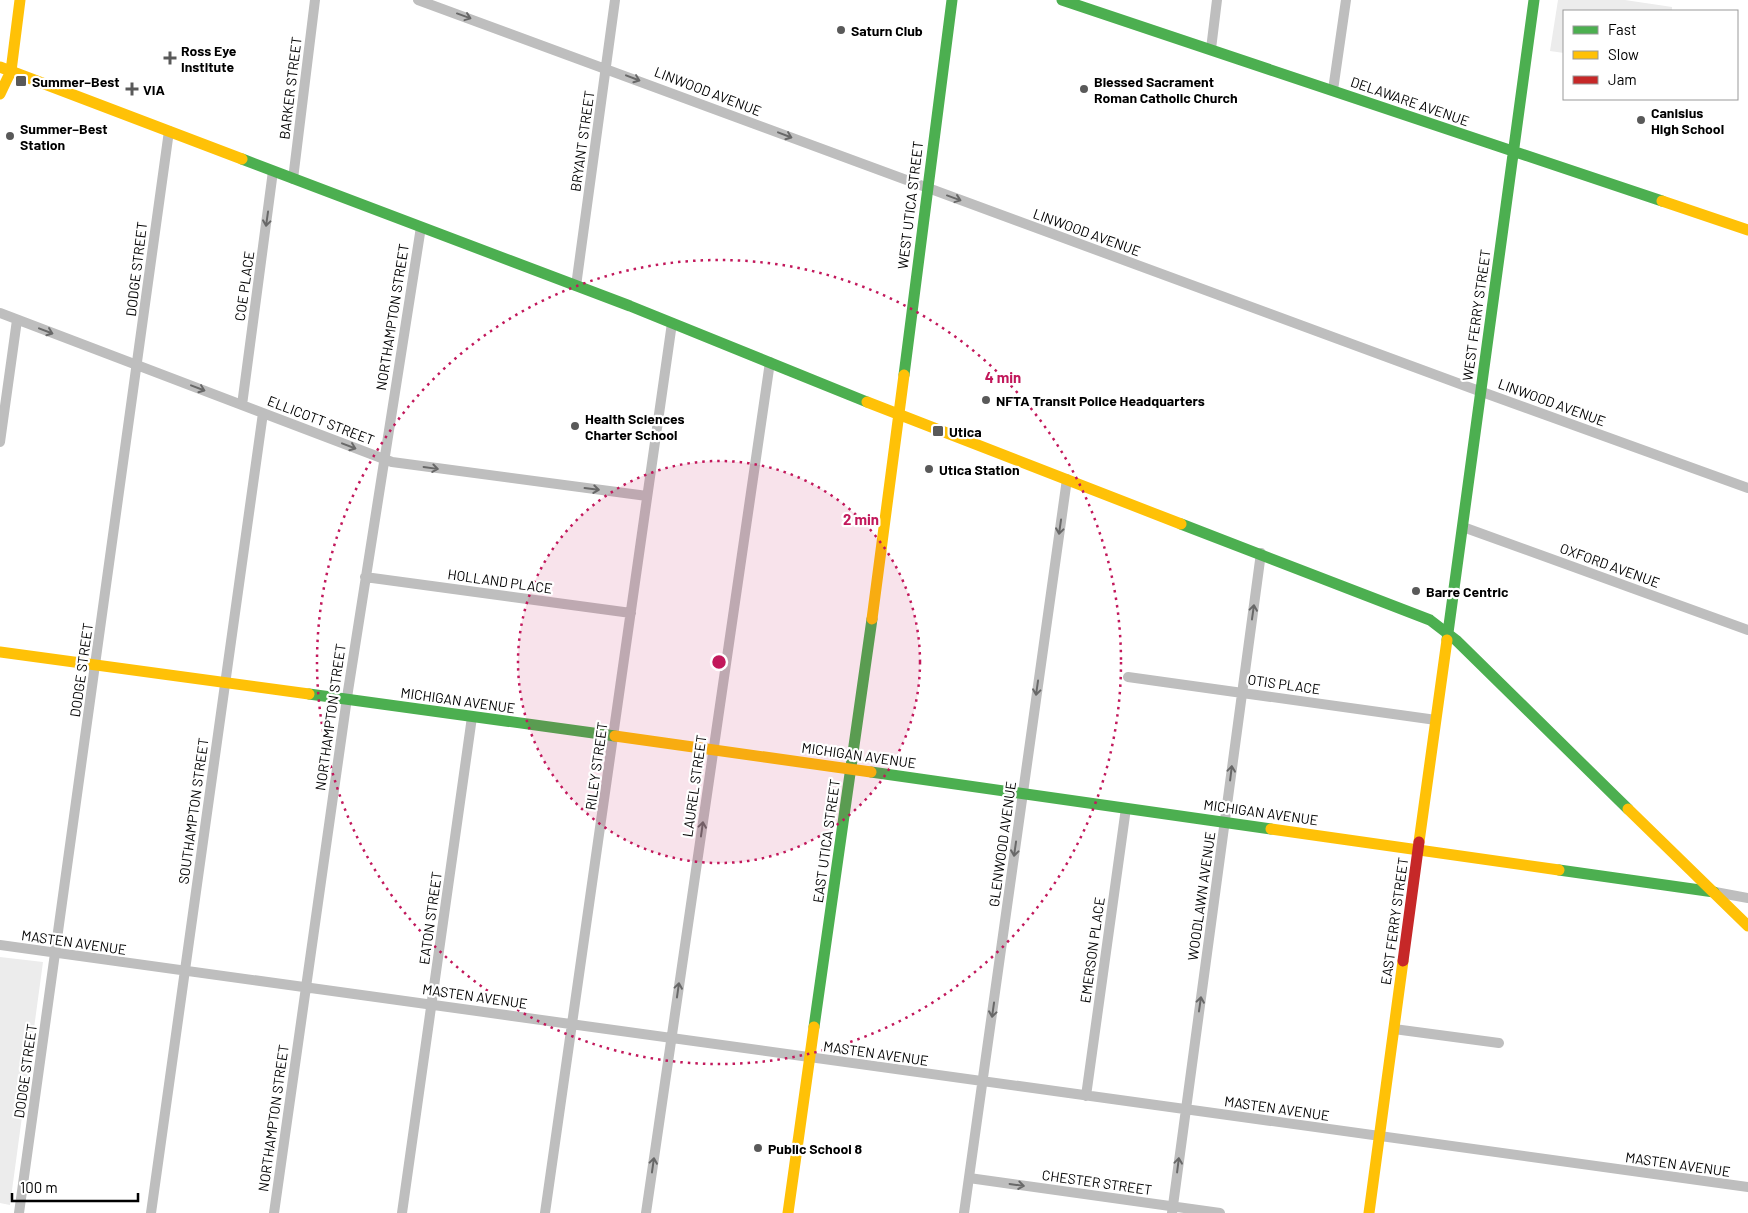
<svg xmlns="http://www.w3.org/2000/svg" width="1748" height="1213" viewBox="0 0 1748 1213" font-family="Barlow,sans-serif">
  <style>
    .green { fill: #ececec }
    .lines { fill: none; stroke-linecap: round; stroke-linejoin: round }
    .street { stroke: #bebebe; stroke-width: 10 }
    .fast { stroke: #4caf50; stroke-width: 11 }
    .slow { stroke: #ffc107; stroke-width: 11 }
    .jam { stroke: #c62828; stroke-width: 11 }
    .oneway { stroke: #686868 }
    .ring { fill: none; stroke: #c2185b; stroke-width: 2.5; stroke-dasharray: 2.5 5 }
    .poi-dot { fill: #595959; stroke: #fff; stroke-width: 2 }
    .labels { text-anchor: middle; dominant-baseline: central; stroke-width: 4.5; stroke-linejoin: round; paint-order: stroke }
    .poi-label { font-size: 14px; font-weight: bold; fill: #000; stroke: #fff; text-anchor: start }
    .street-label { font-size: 14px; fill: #000; stroke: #fff }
    .centre { fill: #c2185b; stroke: #fff; stroke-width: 2.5 }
    .ring-label { font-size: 15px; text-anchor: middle; font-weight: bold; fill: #c2185b; stroke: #fff; stroke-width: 4.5; stroke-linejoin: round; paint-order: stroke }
  </style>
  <rect width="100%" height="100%" fill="#fff"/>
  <path class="green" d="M1558,0H1625L1672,7V11H1564V53L1550,51Z
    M0,957L43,962L10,1205L0,1203Z"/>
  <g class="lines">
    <path class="street" d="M418,0L1471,388L1748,488
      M1211,49L1217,0
      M1333,90L1346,0
      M293,179L315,0
      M576,286L615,0
      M0,313L392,462L647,496
      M242,405L273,171
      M0,442L17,320
      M1463,527L1748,630
      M365,577L631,613
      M1128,677L1436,720
      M1715,892L1748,898
      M0,945L1748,1187
      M1394,1029L1499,1043
      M1086,1096L1126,808
      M969,1178L1220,1213
      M19,1213L169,131
      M151,1213L263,413
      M274,1213L348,691L421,227
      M402,1213L472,717
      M545,1213L672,323
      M646,1213L770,362
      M964,1213L1067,479
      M1172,1213L1261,553"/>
    <path class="fast" d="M1062,0L1662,201
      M242,159L630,306L867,402
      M904,375L952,0
      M1181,524L1430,620L1456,640L1628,809
      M1447,640L1534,0
      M309,694L615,736
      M871,772L1271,829
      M1559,870L1714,892
      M814,1027L872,619"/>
    <path class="slow" d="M0,67L242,159
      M0,94L11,71L20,0
      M1662,201L1748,230
      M867,402L1181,524
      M872,619L904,375
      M0,652L309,694
      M615,736L871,772
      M1628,809L1748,926
      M1271,829L1559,870
      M1419,842L1447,640
      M788,1213L814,1027
      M1369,1213L1403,961"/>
    <path class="jam" d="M1403,961L1419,842"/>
  </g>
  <defs><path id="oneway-shaft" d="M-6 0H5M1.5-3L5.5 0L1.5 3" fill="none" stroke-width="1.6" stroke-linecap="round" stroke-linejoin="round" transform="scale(1.25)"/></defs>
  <g class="oneway">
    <use href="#oneway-shaft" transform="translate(464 16) rotate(20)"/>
    <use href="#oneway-shaft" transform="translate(633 78) rotate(21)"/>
    <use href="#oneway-shaft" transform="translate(785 135) rotate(21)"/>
    <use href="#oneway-shaft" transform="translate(954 198) rotate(20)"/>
    <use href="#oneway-shaft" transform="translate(267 219) rotate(98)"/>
    <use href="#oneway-shaft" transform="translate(46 331) rotate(21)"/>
    <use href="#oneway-shaft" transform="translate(198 388) rotate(21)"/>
    <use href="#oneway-shaft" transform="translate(349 446) rotate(21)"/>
    <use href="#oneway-shaft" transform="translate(431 468) rotate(8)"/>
    <use href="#oneway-shaft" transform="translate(592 489) rotate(7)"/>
    <use href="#oneway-shaft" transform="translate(1060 527) rotate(98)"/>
    <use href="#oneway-shaft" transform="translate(1253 612) rotate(-82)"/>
    <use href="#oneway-shaft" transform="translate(1037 688) rotate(98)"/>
    <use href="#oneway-shaft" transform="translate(1231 773) rotate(-83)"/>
    <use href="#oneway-shaft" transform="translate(702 829) rotate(-82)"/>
    <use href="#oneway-shaft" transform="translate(1015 849) rotate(98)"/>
    <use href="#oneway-shaft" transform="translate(678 990) rotate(-82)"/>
    <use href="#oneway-shaft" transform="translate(1200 1004) rotate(-82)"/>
    <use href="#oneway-shaft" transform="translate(993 1010) rotate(98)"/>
    <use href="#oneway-shaft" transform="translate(653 1165) rotate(-82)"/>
    <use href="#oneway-shaft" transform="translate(1178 1165) rotate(-83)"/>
    <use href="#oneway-shaft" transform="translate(1017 1185) rotate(8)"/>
  </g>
  <circle cx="719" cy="662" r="201" fill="#c2185b" fill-opacity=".12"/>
  <g class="ring">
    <circle cx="719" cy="662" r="201"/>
    <circle cx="719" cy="662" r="402"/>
  </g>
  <g class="poi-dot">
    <circle cx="841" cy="30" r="5"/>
    <path d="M167.5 50.5h5v5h5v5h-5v5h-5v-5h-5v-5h5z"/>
    <rect x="15" y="75" width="12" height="12" rx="2.5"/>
    <path d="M129.5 81.5h5v5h5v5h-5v5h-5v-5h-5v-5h5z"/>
    <circle cx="1084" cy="89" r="5"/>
    <circle cx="1641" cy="120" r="5"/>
    <circle cx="10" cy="136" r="5"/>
    <circle cx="986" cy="400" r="5"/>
    <circle cx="575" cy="426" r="5"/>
    <rect x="932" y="425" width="12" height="12" rx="2.5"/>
    <circle cx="929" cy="469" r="5"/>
    <circle cx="1416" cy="591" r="5"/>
    <circle cx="758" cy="1148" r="5"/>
  </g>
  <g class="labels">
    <g class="poi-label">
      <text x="851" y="30">Saturn Club</text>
      <text x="181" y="50">Ross Eye<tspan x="181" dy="16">Institute</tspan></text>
      <text x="32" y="81">Summer–Best</text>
      <text x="1094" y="81">Blessed Sacrament<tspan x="1094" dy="16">Roman Catholic Church</tspan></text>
      <text x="143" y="89">VIA</text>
      <text x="1651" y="112">Canisius<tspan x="1651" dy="16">High School</tspan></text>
      <text x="20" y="128">Summer–Best<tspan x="20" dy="16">Station</tspan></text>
      <text x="996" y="400">NFTA Transit Police Headquarters</text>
      <text x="585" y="418">Health Sciences<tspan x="585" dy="16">Charter School</tspan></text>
      <text x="949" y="431">Utica</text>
      <text x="939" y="469">Utica Station</text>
      <text x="1426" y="591">Barre Centric</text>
      <text x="768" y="1148">Public School 8</text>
    </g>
    <g class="street-label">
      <text transform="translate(290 88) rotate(-83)">BARKER STREET</text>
      <text transform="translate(708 91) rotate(21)">LINWOOD AVENUE</text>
      <text transform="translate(1410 101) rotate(19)">DELAWARE AVENUE</text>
      <text transform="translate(582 141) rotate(-82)">BRYANT STREET</text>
      <text transform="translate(910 205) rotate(-83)">WEST UTICA STREET</text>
      <text transform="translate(1087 232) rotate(20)">LINWOOD AVENUE</text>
      <text transform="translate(136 269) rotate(-83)">DODGE STREET</text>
      <text transform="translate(244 286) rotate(-82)">COE PLACE</text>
      <text transform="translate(1476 315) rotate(-82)">WEST FERRY STREET</text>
      <text transform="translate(392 317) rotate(-81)">NORTHAMPTON STREET</text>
      <text transform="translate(1552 402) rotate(20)">LINWOOD AVENUE</text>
      <text transform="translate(321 420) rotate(21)">ELLICOTT STREET</text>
      <text transform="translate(1610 565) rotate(20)">OXFORD AVENUE</text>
      <text transform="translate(500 581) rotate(8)">HOLLAND PLACE</text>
      <text transform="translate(81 670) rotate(-82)">DODGE STREET</text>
      <text transform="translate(1284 684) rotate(8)">OTIS PLACE</text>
      <text transform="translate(458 700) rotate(8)">MICHIGAN AVENUE</text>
      <text transform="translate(330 717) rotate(-82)">NORTHAMPTON STREET</text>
      <text transform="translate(859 755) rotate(8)">MICHIGAN AVENUE</text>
      <text transform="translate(596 766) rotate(-82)">RILEY STREET</text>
      <text transform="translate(694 786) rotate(-82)">LAUREL STREET</text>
      <text transform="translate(193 811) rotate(-82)">SOUTHAMPTON STREET</text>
      <text transform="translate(1261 812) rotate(8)">MICHIGAN AVENUE</text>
      <text transform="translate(826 841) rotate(-82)">EAST UTICA STREET</text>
      <text transform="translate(1002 844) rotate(-82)">GLENWOOD AVENUE</text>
      <text transform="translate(1201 896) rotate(-82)">WOODLAWN AVENUE</text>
      <text transform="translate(430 918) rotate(-82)">EATON STREET</text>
      <text transform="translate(1394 921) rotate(-82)">EAST FERRY STREET</text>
      <text transform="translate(74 942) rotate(8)">MASTEN AVENUE</text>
      <text transform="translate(1092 950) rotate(-82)">EMERSON PLACE</text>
      <text transform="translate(475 996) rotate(8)">MASTEN AVENUE</text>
      <text transform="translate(876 1053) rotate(8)">MASTEN AVENUE</text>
      <text transform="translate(25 1071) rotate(-82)">DODGE STREET</text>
      <text transform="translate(1277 1108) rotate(8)">MASTEN AVENUE</text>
      <text transform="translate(273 1118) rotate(-82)">NORTHAMPTON STREET</text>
      <text transform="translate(1678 1164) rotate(8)">MASTEN AVENUE</text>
      <text transform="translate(1097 1182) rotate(8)">CHESTER STREET</text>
    </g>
  </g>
  <circle cx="719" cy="662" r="8" class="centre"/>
  <g class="ring-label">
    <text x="1003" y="383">4 min</text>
    <text x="861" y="525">2 min</text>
  </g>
  <rect x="1563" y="10" width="175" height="90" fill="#ffffff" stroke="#999999"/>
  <rect x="1573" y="26" width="25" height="8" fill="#4caf50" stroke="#999999"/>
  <text x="1608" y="35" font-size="15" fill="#000000">Fast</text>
  <rect x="1573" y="51" width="25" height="8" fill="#ffc107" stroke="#999999"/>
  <text x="1608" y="60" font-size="15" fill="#000000">Slow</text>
  <rect x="1573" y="76" width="25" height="8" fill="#c62828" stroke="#999999"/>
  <text x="1608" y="85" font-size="15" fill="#000000">Jam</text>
  <path d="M12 1193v8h126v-8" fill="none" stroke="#000000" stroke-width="2.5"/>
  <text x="20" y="1193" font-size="15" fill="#000000" stroke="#ffffff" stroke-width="4" paint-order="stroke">100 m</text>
</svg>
